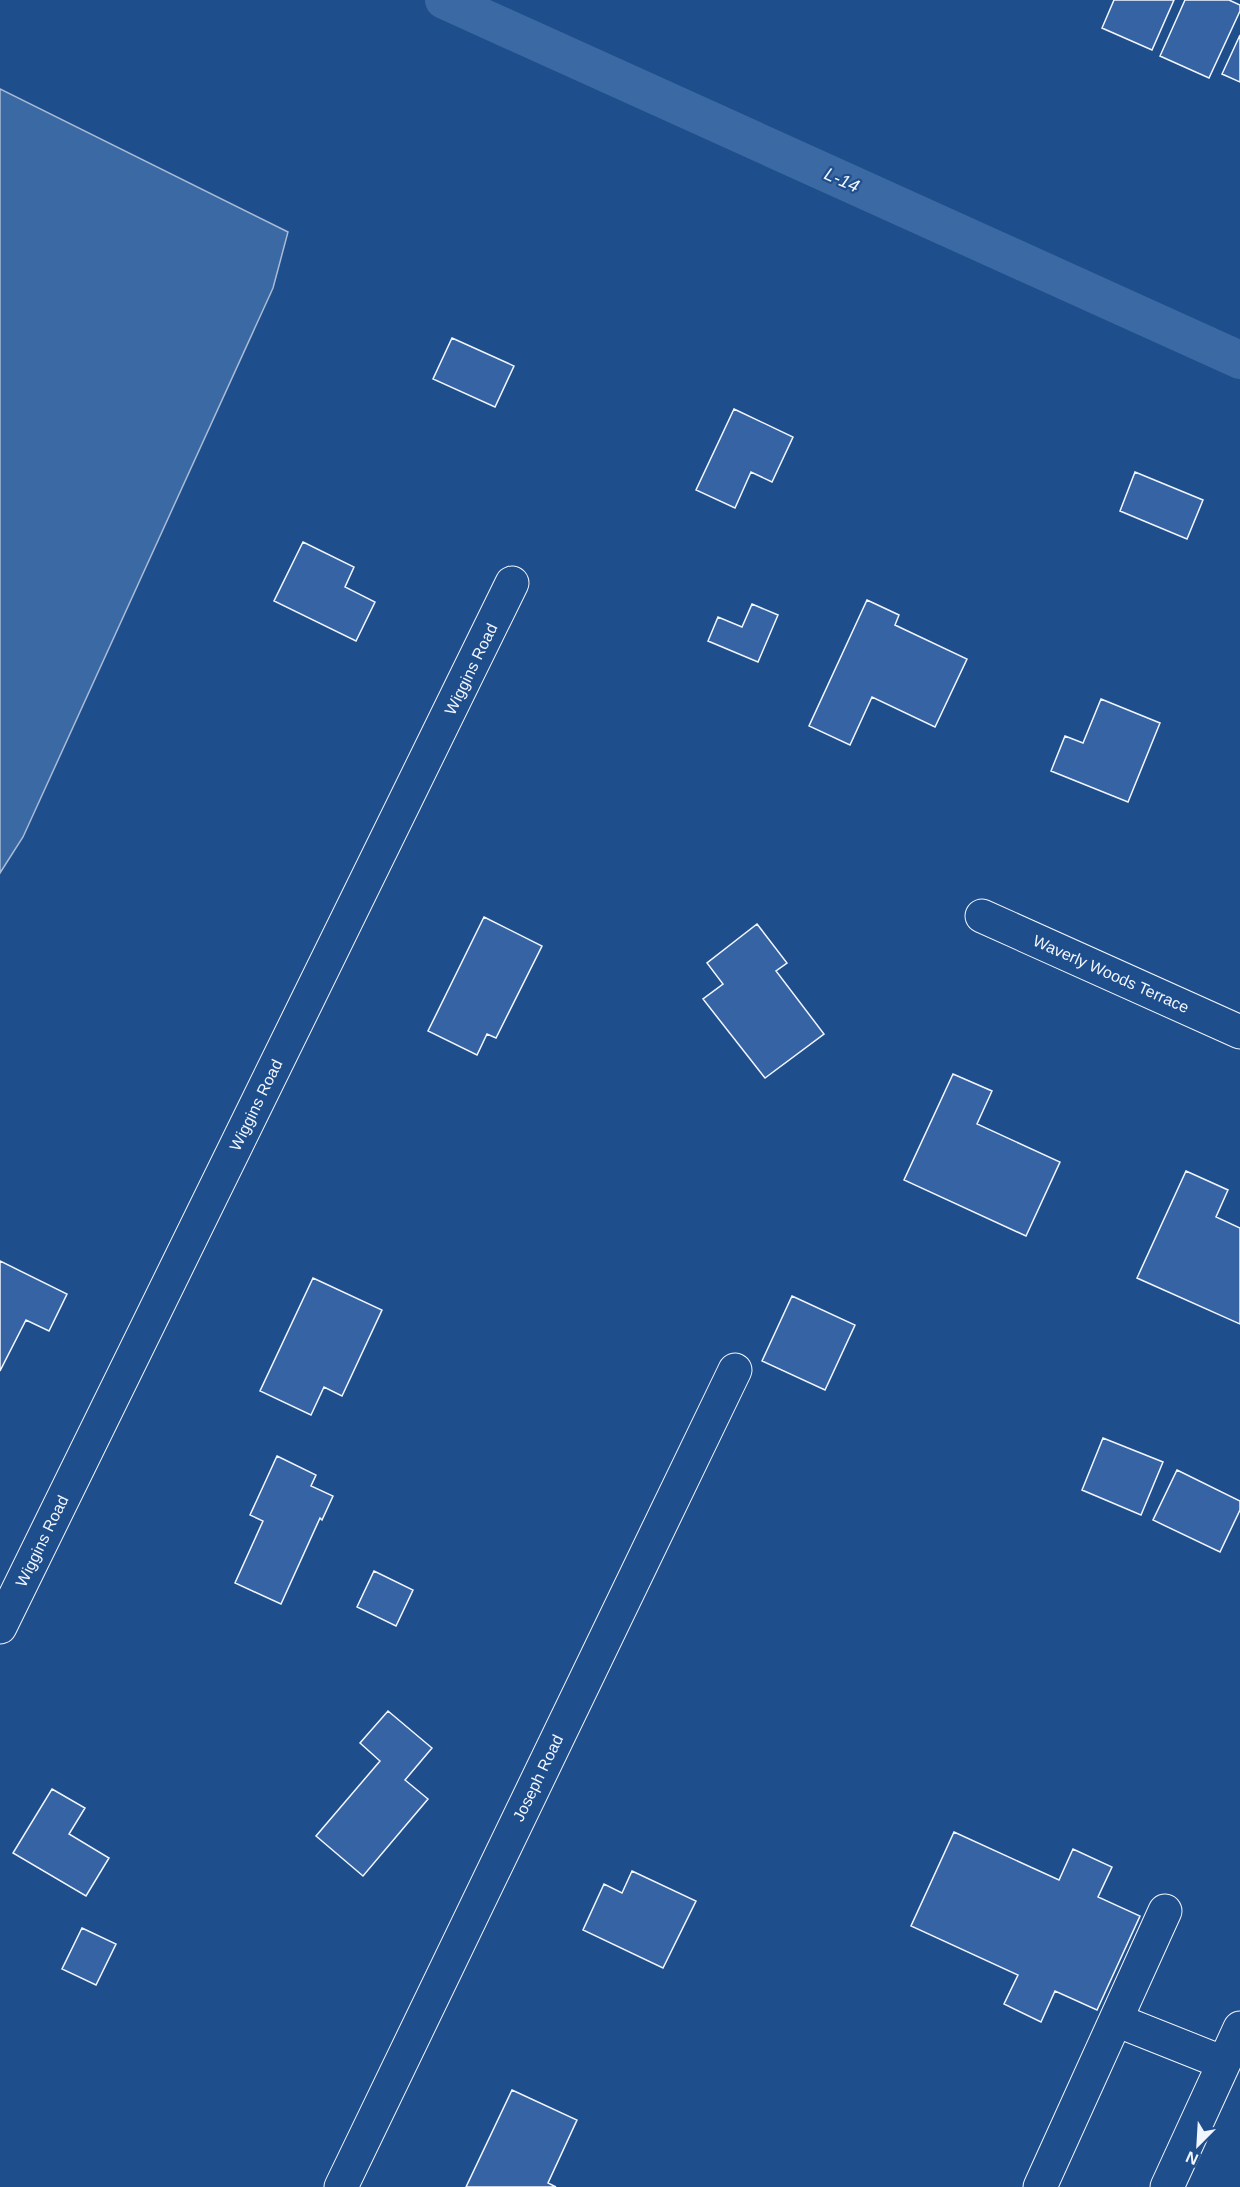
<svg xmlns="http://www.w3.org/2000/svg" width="1240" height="2187" viewBox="0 0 1240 2187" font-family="Arial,sans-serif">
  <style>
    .water { fill: #3b69a3; stroke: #a8bbd7; stroke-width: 1.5 }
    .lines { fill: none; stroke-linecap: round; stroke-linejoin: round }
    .canal { stroke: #3b69a3; stroke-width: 38 }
    .building { fill: #3563a3; stroke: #f2f6ff; stroke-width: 1.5 }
    .minor-casing { stroke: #f2f6ff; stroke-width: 35 }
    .minor { stroke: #1f4e8c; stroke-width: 33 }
    .labels { text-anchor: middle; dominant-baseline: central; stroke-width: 4.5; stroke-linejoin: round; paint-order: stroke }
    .street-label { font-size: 16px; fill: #f2f6ff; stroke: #1f4e8c }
    .water-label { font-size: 18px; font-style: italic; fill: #f2f6ff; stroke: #1f4e8c }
  </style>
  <rect width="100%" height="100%" fill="#1f4e8c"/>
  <path class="water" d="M0,89L288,232L273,288L23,837L0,873Z"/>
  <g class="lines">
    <path class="canal" d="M444,0L1240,360"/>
  </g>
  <path class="building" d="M1114,0H1174L1152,50L1102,28Z
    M1185,0H1229L1240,5V11L1209,78L1160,56Z
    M1240,35V82L1222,74Z
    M452,338L514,366L495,407L433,379Z
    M734,409L793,437L772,482L751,472L735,508L696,490Z
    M1135,472L1203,500L1187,539L1120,511Z
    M303,542L354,567L345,587L375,602L356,641L274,601Z
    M867,600L899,615L895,625L967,659L935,727L872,697L850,745L809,726Z
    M752,604L778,615L758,662L708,641L718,617L742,627Z
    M1101,699L1160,723L1128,802L1051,771L1065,736L1083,743Z
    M484,917L542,946L496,1038L487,1034L477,1055L428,1031Z
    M757,924L787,963L776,971L824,1034L765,1078L703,999L723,984L707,963Z
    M953,1074L992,1091L977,1124L1060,1162L1026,1236L904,1180Z
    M1186,1171L1228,1190L1216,1217L1240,1228V1324L1137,1278Z
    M0,1261L67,1294L49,1331L26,1320L0,1371Z
    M313,1278L382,1310L342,1396L324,1387L311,1415L260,1391Z
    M792,1296L855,1325L825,1390L762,1361Z
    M1103,1438L1163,1462L1141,1515L1082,1490Z
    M277,1456L316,1475L311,1486L333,1496L322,1520L320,1518L281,1604L235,1583L263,1521L250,1515Z
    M1177,1470L1240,1501V1510L1220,1552L1153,1520Z
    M374,1571L413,1590L396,1626L357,1607Z
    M388,1711L432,1748L405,1780L428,1799L363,1876L316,1836L380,1761L360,1743Z
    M52,1789L85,1808L69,1834L109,1858L86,1896L13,1853Z
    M954,1832L1059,1880L1073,1849L1112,1867L1098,1897L1140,1916L1097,2010L1055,1991L1041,2022L1004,2004L1018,1975L911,1926Z
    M632,1871L696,1901L663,1968L583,1930L604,1884L622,1893Z
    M82,1928L116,1944L96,1985L62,1969Z
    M512,2090L577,2120L548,2183L556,2187H466Z"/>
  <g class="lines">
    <g class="minor-casing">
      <path id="minor" d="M982,916L1240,1032
        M0,1627L512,583
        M1116,2020L1224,2063
        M341,2187L735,1370
        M1040,2187L1165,1911
        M1167,2187L1240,2028"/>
    </g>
    <use href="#minor" class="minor"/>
  </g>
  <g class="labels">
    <g class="street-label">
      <text transform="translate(471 669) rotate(-64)">Wiggins Road</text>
      <text transform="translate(1111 974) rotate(24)">Waverly Woods Terrace</text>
      <text transform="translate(256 1105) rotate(-64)">Wiggins Road</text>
      <text transform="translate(42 1541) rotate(-64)">Wiggins Road</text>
      <text transform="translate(538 1778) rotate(-64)">Joseph Road</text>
    </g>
    <g class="water-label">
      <text transform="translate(842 180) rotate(24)">L-14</text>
    </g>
  </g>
  <g transform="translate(1198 2145) rotate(204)" stroke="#1f4e8c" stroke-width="4.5" paint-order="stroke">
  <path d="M0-4.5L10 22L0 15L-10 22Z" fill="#f2f6ff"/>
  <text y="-9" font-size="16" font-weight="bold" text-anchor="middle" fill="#f2f6ff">N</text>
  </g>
</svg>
